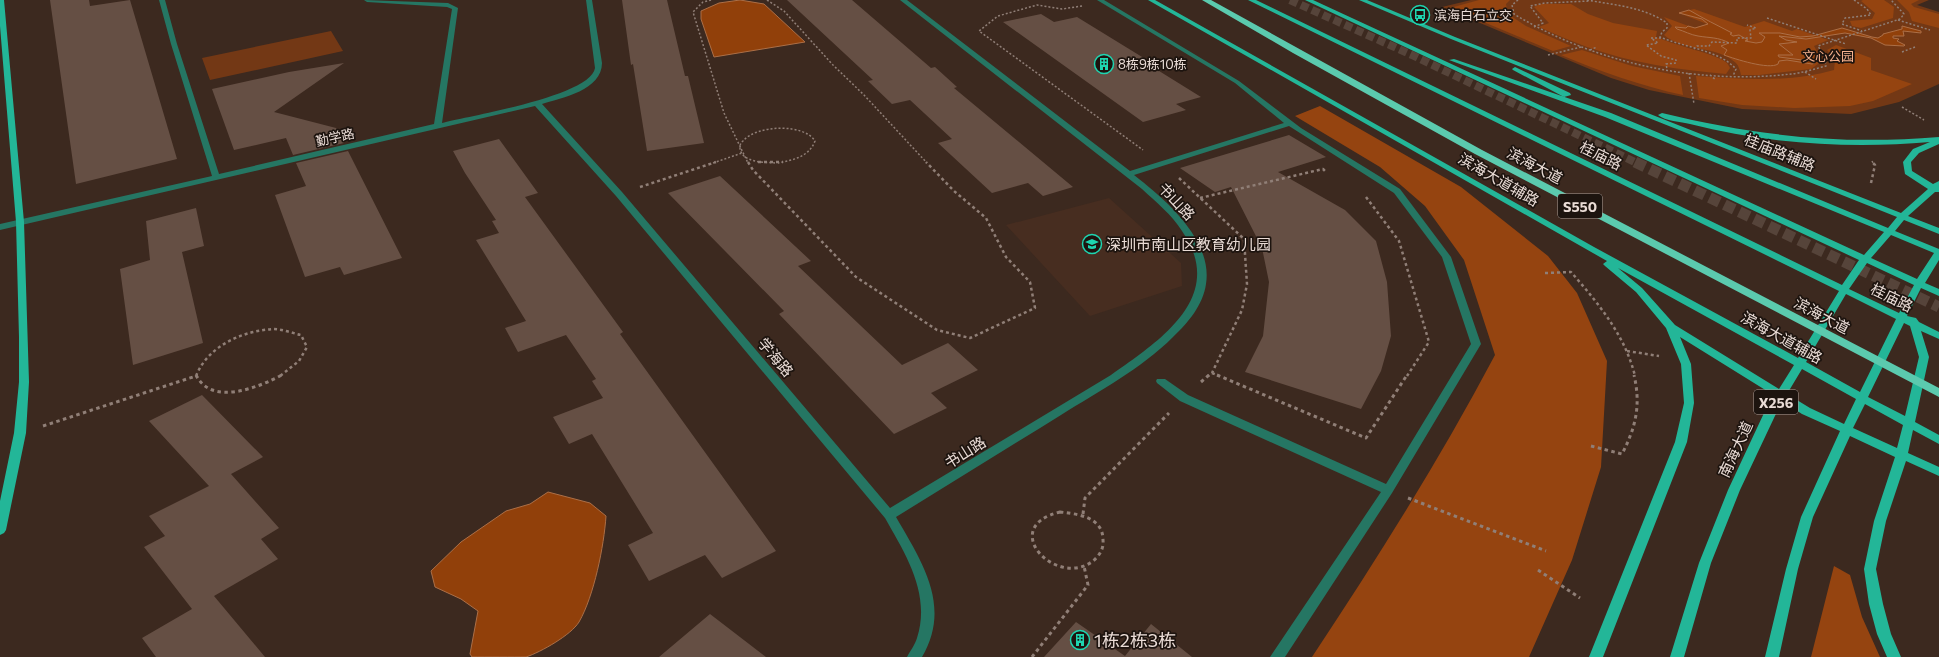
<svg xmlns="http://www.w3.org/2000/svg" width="1939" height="657" viewBox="0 0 1939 657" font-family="Commissioner,'Noto Sans SC',sans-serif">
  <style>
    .built { fill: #472d20 }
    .green { fill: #733815 }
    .forest { fill: #954410 }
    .water { fill: #91400a; stroke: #ac6f47 }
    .building { fill: #654f44 }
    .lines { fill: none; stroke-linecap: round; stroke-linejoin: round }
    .highway-tunnel-far1 { stroke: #56443a; stroke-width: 8; stroke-dasharray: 8 4; stroke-linecap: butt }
    .highway-tunnel { stroke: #56443a; stroke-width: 11; stroke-dasharray: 11 5.5; stroke-linecap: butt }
    .path-far2 { stroke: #907f77; stroke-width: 1.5; stroke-dasharray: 2 2; stroke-linecap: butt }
    .path-far1 { stroke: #907f77; stroke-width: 2.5; stroke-dasharray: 3 3; stroke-linecap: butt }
    .path { stroke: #907f77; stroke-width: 3; stroke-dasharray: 3.5 3.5; stroke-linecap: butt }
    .minor { fill: #257663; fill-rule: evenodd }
    .major { fill: #23b698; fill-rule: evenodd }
    .highway { fill: #5bcaae; fill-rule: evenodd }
    .labels { text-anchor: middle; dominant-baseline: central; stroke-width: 3.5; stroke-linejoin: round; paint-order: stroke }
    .far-poi-label { font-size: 13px; fill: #eadcd6; stroke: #1d140f; text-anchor: start }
    .far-park-label { font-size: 13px; fill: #f6b28f; stroke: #1d140f }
    .far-street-label { font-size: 13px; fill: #eadcd6; stroke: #1d140f }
    .shield { fill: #1d140f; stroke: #aca09a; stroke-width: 1 }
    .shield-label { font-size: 14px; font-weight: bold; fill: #eadcd6 }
    .street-label { font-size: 15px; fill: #eadcd6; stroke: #1d140f }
    .poi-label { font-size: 15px; fill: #eadcd6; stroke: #1d140f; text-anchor: start }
    .near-poi-label { font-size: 18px; fill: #eadcd6; stroke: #1d140f; text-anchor: start }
  </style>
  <rect width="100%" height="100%" fill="#3c291f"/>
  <path class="built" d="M1109,198L1181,263L1182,286L1090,316L1006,225Z"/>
  <path class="green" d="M1471,0H1929L1917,5L1939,12V84L1899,102L1851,114L1742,109L1649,90L1611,78L1442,7Z
    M331,31L343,51L210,80L202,58Z"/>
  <path class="forest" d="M1479,0H1510L1506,4L1508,14L1526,26L1571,46L1553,51L1450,8Z
    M1863,0H1884L1894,7L1893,18L1861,28L1852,26L1850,21L1872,19L1875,13L1861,1Z
    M1897,0H1919L1911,4L1914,7L1939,14V28L1912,21L1909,12Z
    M1540,4H1571L1588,14L1613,23L1657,31L1656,37C1671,44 1719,55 1727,63C1728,64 1729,66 1730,68L1726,74C1679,70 1632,63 1587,47C1571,41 1555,34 1539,27L1549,23L1534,7Z
    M1694,9L1745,27L1764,21L1792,31L1797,29L1828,40L1814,46L1822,61L1811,69L1759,75H1741C1740,71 1739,66 1736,63C1717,45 1684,52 1664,35L1672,26L1664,17L1694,28L1707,24L1679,13Z
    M1836,45L1871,58V70L1912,84L1873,101L1850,106L1794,108L1742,105L1699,98L1696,76C1742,79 1789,83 1834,70L1835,60L1827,50Z
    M1582,50L1632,66L1680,76L1683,95C1641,86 1602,72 1561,55Z
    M1320,106L1461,187L1548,256L1577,293L1607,361L1601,467L1572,560L1529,657H1312C1377,559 1440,459 1495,355L1464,260L1425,206L1380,167L1295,116Z
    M1834,566L1850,575L1862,617L1880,657H1811Z"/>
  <path class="water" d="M740,0L764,4L805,42L714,57L701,19V11L719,3Z
    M1689,10C1704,19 1717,25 1732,33L1730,34L1733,36L1739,35L1748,40L1745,41L1756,43L1762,42L1765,37L1759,33H1780L1800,37L1813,36L1842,28L1872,37L1878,38L1883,35V34L1902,29V26L1921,31V33L1903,31L1904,36H1893V38L1899,39L1897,41L1905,45L1904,46L1885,45L1871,38L1845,33L1806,39L1779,36L1786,40L1797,42L1779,44L1793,55H1778L1779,57L1802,60L1807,59L1815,63L1812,64L1787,60L1779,61L1778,64C1769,70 1735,59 1724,55L1727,50L1721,46L1729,43C1719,37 1709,38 1698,36C1691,35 1684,31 1677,29L1675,27L1686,28L1688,26L1695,28L1708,24L1702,19L1679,13Z
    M548,492L590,503L606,516C604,546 594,596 579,622C571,635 541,652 526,657C514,657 486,657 472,657L470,654L478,611L461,599L435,587L431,571L461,542L506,511L530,504Z"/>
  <path class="building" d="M50,0H89L90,6L130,0L177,159L76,184Z
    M622,0H667L685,76H688L704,143L647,151L633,64L631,65Z
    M787,0H852L931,68L935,67L957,87L954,88L1073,187L1043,196L1028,183L992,193L938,143L952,139L910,100L892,104L868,81L873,80Z
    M1041,14L1054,22L1077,17L1147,60L1143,61L1201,97L1176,104L1186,110L1143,122L1003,22Z
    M344,63L274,112L336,128L344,143L293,155L286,138L234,150L212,89L289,72Z
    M1289,135L1326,157L1278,172L1345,210L1376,241L1387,282L1391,336L1381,371L1361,409L1245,372L1263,336L1269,282L1262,248L1231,187L1215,192L1180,168Z
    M499,139L538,193L525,197L623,332L620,334L776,551L722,578L705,555L649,581L628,545L653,533L592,434L569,444L553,417L603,398L592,381L596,379L566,335L518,352L505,328L526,321L476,240L499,233L492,221L496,220L465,173L453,151Z
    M348,151L402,258L344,275L340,267L305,277L275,195L306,186L296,163Z
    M720,176L811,261L798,266L902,365L948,343L978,370L931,393L947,408L894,434L779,314L784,311L668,193Z
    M196,208L204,246L182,252L203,343L133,365L120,269L150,260L146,221Z
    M202,395L263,457L231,474L279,528L261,539L278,559L214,596L265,657H156L142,638L192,609L144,547L165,536L149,516L209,486L149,421Z
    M710,614L766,657H659Z
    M1076,622L1125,656L1151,624L1192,657H1044Z"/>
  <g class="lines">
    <path class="highway-tunnel-far1" d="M1290,0L1412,55L1637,163"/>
    <path class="highway-tunnel" d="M1635,162L1939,307"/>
    <path class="path-far2" d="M711,0L703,2L693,12L724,113L748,163
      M767,0L784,11L833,65L864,95L927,163
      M1518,0L1512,5L1514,14C1595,63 1696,85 1791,74C1802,73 1814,69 1826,66L1825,58L1818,46L1900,19L1904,14L1891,0
      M1587,0C1614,5 1644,7 1667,23V28L1662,32L1660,37C1683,47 1719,50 1736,69L1733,76
      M1854,0L1867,9L1871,15L1845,18L1842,24L1862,31
      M1082,6L1062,9L1037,5L998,16L979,31L1143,150
      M1767,18L1846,44
      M1898,20L1930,30
      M1534,27L1543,23L1530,6L1545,3L1590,1
      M1661,38H1651L1658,43L1646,45L1661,56L1676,60V63L1666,64L1667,69
      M1694,49L1697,46H1709L1712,42L1737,43V38H1751L1750,30L1756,28L1747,25
      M1590,50L1597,47
      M1902,52L1915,47
      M1548,55L1581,47
      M1805,72L1816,79
      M1689,73L1694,104
      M1710,75L1716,80
      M1902,107L1924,120
      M1872,161L1873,163
      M713,163L742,153
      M775,163C764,162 743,163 740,149C740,146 740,143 743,141C756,125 804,123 815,141C809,157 793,160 778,163"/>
    <path class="path-far1" d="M748,162L753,170L856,277L937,330L970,338L1035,308L1030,282L1006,257L986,218L954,191L926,162
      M758,162H783
      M1179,178L1244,239L1247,284L1242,310L1212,373L1208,376
      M1871,183L1875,165L1872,162
      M640,187L716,162
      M1366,197L1399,241L1429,342L1407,376
      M1200,198L1323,169L1325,171
      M1545,273L1571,272C1598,303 1625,335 1635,376
      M1627,351L1659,356
      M1212,373L1219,376
      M196,376C208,346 242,331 273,329C282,329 292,333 301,335L307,347L299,361L280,376"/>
    <path class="path" d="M196,375C212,407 259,387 282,375
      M1217,375L1366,438L1407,375
      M1201,382L1209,375
      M43,426L196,376
      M1591,446L1622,454C1636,427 1641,405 1634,375
      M1408,498L1546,551
      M1060,512C1078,514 1103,517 1103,540C1104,549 1099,556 1093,561C1056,589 997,527 1060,512Z
      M1083,514L1085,498L1169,413
      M1538,570L1580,598
      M1032,657L1088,585L1084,566"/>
    <path class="minor" d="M159,0H165L177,44L219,174L434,124L452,9L447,7L367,2L364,0L448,3L458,8L442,123C469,116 591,96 595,68L586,0H592L602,63C602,90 562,98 542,104L622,192L890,508L1111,375C1159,341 1228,297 1182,231C1172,215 1156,202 1142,189L900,0H907L1130,171L1284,123L1235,83L1097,0H1104L1239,81L1301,128L1400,189L1451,257L1481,344L1392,493L1285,657H1270L1381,492L1180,401L1157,383L1156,381L1157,379H1165L1188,395L1386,484L1471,344L1442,257L1394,193L1289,126L1134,175C1165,199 1213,240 1206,284C1203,305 1188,323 1173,337C1141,369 1099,391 1061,415C1006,449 951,483 896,517C922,562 952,606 922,657H907C910,651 915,645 917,638C931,594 906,555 885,518L616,196L535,106L0,230V224L212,176L171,44Z"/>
    <path class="major" d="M0,0H4L24,222L29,382L26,433L6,530L4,533L0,535V501L14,433L19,382V337L16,222L0,26Z
      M1148,0H1155L1594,247L1798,358L1839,291L1248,0H1256L1842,285L1859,260L1305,0H1313L1864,255L1884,232L1605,117L1449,60L1454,59L1611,113L1888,228L1897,217L1451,39L1359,0H1367L1455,37L1901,213L1928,189L1905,174L1903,162L1913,149L1930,142C1850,149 1768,144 1690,124C1681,122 1665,121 1658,115L1662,113C1757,136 1841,145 1939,137V144L1919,153L1911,162L1912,171L1933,184L1939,181V192H1935L1908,216L1939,228V234L1904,220L1895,231L1939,249V260L1925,283L1939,289V296L1921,288L1907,316L1916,318L1919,322L1939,332V339L1921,331L1929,357L1915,422L1939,435V444L1913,430L1908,453L1939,467V476L1906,461L1886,521L1876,569L1883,604L1891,634L1901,657H1887L1877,634L1869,604L1864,569L1874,521L1895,457L1850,436L1813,517L1798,569L1779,657H1765L1786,569L1801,517L1840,431L1802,414L1782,401L1740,490L1711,563L1684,657H1670L1699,563L1728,490L1764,413L1775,396L1680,337L1691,364L1694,403L1687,442L1603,657H1589L1675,442L1684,403L1681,364L1666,328L1636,292L1605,266L1603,264L1607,261ZM1891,235L1934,253L1917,279L1871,258ZM1867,263L1914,285L1899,313L1849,289ZM1618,268L1794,365L1779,389L1675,325L1642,288ZM1846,294L1896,319L1860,392L1806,362ZM1904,323L1910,326L1919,357L1905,416L1868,397ZM1802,369L1856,399L1844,424L1810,408L1787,394ZM1865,404L1903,425L1897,448L1853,428Z
      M1515,67L1570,93L1571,95L1564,97L1513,70L1512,69Z"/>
    <path class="highway" d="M1202,0H1211L1482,150L1939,388V397L1475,154L1293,53Z"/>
  </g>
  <defs>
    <g id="bus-ring" transform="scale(1)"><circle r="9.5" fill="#1d140f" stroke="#1ed5b0" stroke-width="1.5"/><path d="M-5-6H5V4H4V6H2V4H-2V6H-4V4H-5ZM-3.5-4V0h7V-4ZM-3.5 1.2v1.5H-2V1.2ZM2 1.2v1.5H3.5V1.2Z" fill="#1ed5b0"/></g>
    <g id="building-ring" transform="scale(1)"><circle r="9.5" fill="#1d140f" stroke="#1ed5b0" stroke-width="1.5"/><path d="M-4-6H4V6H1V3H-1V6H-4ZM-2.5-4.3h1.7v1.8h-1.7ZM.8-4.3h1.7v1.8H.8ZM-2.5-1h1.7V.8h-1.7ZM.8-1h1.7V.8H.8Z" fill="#1ed5b0"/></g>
    <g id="school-ring" transform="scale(1)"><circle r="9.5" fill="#1d140f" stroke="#1ed5b0" stroke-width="1.5"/><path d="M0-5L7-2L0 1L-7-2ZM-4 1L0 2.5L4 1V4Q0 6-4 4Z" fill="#1ed5b0"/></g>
  </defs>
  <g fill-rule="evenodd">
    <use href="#bus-ring" x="1420" y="15"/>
    <use href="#building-ring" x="1104" y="64"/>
    <use href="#school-ring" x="1092" y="244"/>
    <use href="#building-ring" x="1080" y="640"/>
  </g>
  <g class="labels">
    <g class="far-poi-label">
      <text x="1434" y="15">滨海白石立交</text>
      <text x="1118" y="64">8栋9栋10栋</text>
    </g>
    <g class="far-park-label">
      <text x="1828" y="56">文心公园</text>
    </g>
    <g class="far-street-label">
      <text transform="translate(335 137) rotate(-13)">勤学路</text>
    </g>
    <g class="shield">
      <rect x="1558" y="194" width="44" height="24" rx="3"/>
      <rect x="1754" y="390" width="44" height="24" rx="3"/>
    </g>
    <g class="shield-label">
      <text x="1580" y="206">S550</text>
      <text x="1776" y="402">X256</text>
    </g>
    <g class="street-label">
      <text transform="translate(1780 152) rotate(22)">桂庙路辅路</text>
      <text transform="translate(1601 155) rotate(26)">桂庙路</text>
      <text transform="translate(1535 165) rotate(28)">滨海大道</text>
      <text transform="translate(1499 179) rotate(30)">滨海大道辅路</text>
      <text transform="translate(1177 201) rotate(47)">书山路</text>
      <text transform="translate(1892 297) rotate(26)">桂庙路</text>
      <text transform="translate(1822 315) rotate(28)">滨海大道</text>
      <text transform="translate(1782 337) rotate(29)">滨海大道辅路</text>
      <text transform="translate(776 357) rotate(50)">学海路</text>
      <text transform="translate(1735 449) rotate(-65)">南海大道</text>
      <text transform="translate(965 452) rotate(-32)">书山路</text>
    </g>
    <g class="poi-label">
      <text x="1106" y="244">深圳市南山区教育幼儿园</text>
    </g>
    <g class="near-poi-label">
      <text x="1094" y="640">1栋2栋3栋</text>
    </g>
  </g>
</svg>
